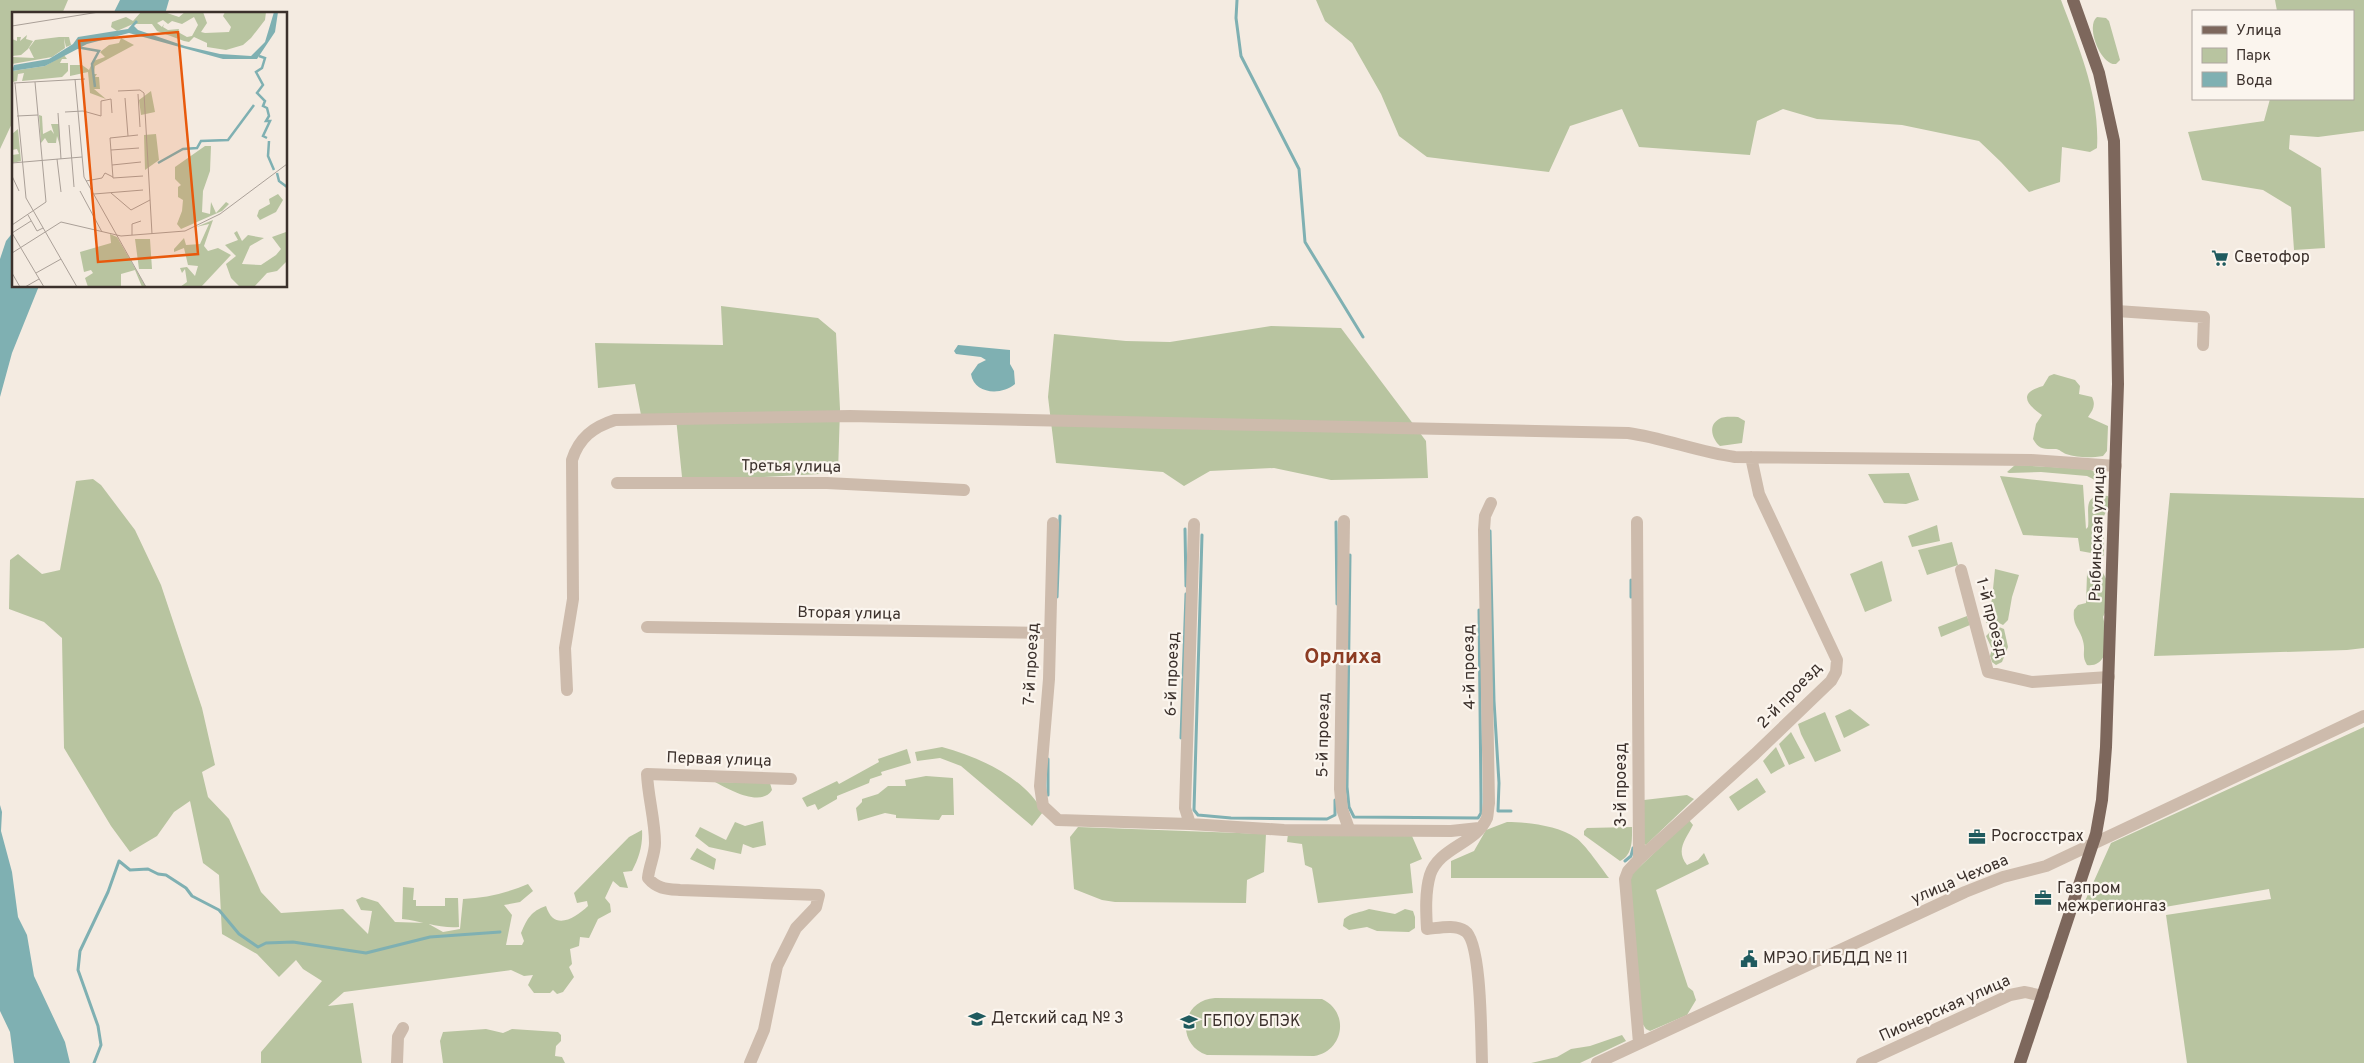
<svg xmlns="http://www.w3.org/2000/svg" width="2364" height="1063" viewBox="0 0 2364 1063" font-family="Overpass,sans-serif">
  <style>
    .green { fill: #b8c4a0 }
    .water { fill: #7fb0b2 }
    .lines { fill: none; stroke-linecap: round; stroke-linejoin: round }
    .stream { stroke: #7fb0b2; stroke-width: 3 }
    .minor { stroke: #cdbbac; stroke-width: 12 }
    .major { stroke: #7d675c; stroke-width: 12 }
    .labels { text-anchor: middle; dominant-baseline: central; stroke-width: 4.5; stroke-linejoin: round; paint-order: stroke }
    .poi-label { font-size: 16px; fill: #3b302b; stroke: #fbf5ee; text-anchor: start }
    .street-label { font-size: 16px; fill: #3b302b; stroke: #fbf5ee }
    .district-label { font-size: 21px; font-weight: bold; fill: #8c3b22; stroke: #fbf5ee }
    .inset-river { fill: none; stroke: #7fb0b2; stroke-width: 2.5 }
    .inset-road { fill: none; stroke: #aaa098; stroke-width: 1 }
    .view { fill: #e8590c; fill-opacity: 0.15; stroke: #e8590c; stroke-width: 2.5 }
    .inset-edge { fill: none; stroke: #3b302b; stroke-width: 2.5 }
  </style>
  <rect width="100%" height="100%" fill="#f4ebe1"/>
  <path class="green" d="M0,0H68L62,14H14V119L0,149Z
    M1316,0H2061C2079,48 2100,96 2097,148L2090,152L2062,147L2060,182L2029,192L2001,162L1979,141L1902,125L1817,119L1783,109L1757,121L1750,155L1639,147L1622,109L1570,126L1549,172L1427,157L1399,136L1381,94L1352,43L1325,21Z
    M2275,0H2364V131L2318,137L2290,135L2289,149L2321,168L2325,248L2294,250L2291,207L2263,190L2202,180L2188,132L2264,121L2270,99H2353V11H2277Z
    M2097,17L2106,18L2109,21L2120,60L2116,64C2101,66 2085,26 2097,17Z
    M721,306L818,318L836,333L840,409L838,473L764,477H682L676,418L642,420L635,384L598,388L595,343L723,345Z
    M1271,326L1341,328L1426,441L1428,478L1331,480L1274,468L1210,471L1184,486L1163,472L1056,463L1048,397L1054,334L1126,341L1170,342Z
    M2054,374L2075,380L2080,386L2079,394L2092,397C2096,405 2093,410 2088,417L2108,426L2107,451L2103,456C2091,458 2078,458 2066,454C2063,453 2059,449 2056,449C2044,449 2039,450 2033,439L2036,424L2042,415C2026,404 2018,393 2043,386L2049,376Z
    M1738,417L1745,421L1742,443L1720,446C1713,440 1707,426 1719,419C1724,416 1732,417 1738,417Z
    M2015,465L2089,469L2102,475L2101,483L2087,476L2041,472L2009,473L2007,472Z
    M1909,473L1919,500L1906,504L1884,503L1868,474Z
    M2000,476L2083,485L2086,529L2088,527C2090,512 2081,492 2108,496L2110,503L2104,516V555L2098,560L2091,553L2080,551L2078,538L2023,535Z
    M93,479L101,485L135,530L161,585L202,708L215,765L202,772L208,797L229,819L261,892L281,913L343,909L368,934L372,911L361,910L356,900L362,897L378,902L395,922L427,923L443,932L460,929L463,899C486,898 507,893 528,884L533,891L520,902L504,905L512,915L506,945H522L524,941L521,933C527,919 531,911 546,906C554,932 575,918 588,906L587,901L577,903L574,893L629,837L642,830C643,845 639,858 632,871L623,872L628,888L620,887L613,881L605,898L610,904L611,912L598,919L589,938L580,937L579,946L570,949L572,964L569,967L574,977L563,992L557,994L553,990L550,993H534L528,985L533,975L524,976L511,970L344,992L328,1006L353,1003L362,1063H261V1052L322,981L303,969L296,960L279,977L257,954L222,934L219,875L203,863L190,801L174,812L157,836L130,852L111,826L64,748L62,638L44,622L9,609L10,560L18,554L42,574L60,570L76,481Z
    M2170,493L2364,498V648L2347,650L2154,656Z
    M1937,525L1940,541L1912,547L1908,536Z
    M1952,542L1958,565L1927,575L1918,550Z
    M1882,561L1892,601L1865,612L1850,574Z
    M2099,567C2111,583 2113,598 2103,617C2107,632 2112,668 2087,665C2081,655 2086,652 2083,641C2080,628 2072,626 2074,610L2078,605L2086,603L2087,574L2089,569Z
    M1995,569L2019,575L2012,597L2008,620L2003,625L1997,622L1986,623L1992,599Z
    M1967,616L1970,625L1941,637L1938,627Z
    M1999,627L2004,629L2008,647L2002,662L1996,665L1992,662L1990,656L1992,649L1986,636L1992,630Z
    M1850,709L1870,725L1844,738L1835,716Z
    M1825,712L1841,751L1815,762L1801,734L1798,724Z
    M2364,727V1063H2187L2166,915L2271,899L2269,889L2165,907L2104,911L2081,910L2111,843Z
    M1791,732L1805,758L1789,765L1779,744Z
    M942,747C979,757 1024,777 1043,812L1032,826L961,766L940,758L917,761L915,752Z
    M1776,747L1785,766L1771,774L1763,761Z
    M907,749L911,763L881,772L882,775L870,779L869,783L837,796V799L818,810L815,804L807,807L802,798L837,781L839,784L879,762L878,759Z
    M926,776L953,778L954,815H942L939,820L896,818V815L885,813L858,821L856,808L862,802V799L878,794L888,786H906L905,780Z
    M1757,778L1766,792L1738,811L1729,797Z
    M715,782L770,783L772,790C761,808 728,789 715,782Z
    M1687,795L1694,799L1646,845L1644,844V800Z
    M1689,820L1693,825C1686,839 1675,850 1687,865L1698,860L1704,853L1709,864L1656,890L1688,987L1693,991L1696,1000L1687,1015L1650,1031L1646,1029L1642,1023L1630,880L1631,875Z
    M763,821L766,845L753,848L743,844L741,854L709,847L695,836L700,827L726,840L735,822L745,826Z
    M1507,822C1528,822 1559,826 1576,838C1585,844 1602,869 1609,878H1451V861L1474,851L1486,830Z
    M1078,827L1266,834L1264,872L1247,880L1246,903L1115,902L1102,900L1074,889L1070,837Z
    M1632,827C1632,840 1633,855 1620,861L1584,835V831L1587,828Z
    M1288,834L1412,836L1422,859L1410,864L1413,893L1318,903L1312,868L1305,865L1302,844L1287,842Z
    M697,848L716,859L714,870L690,859Z
    M403,887L414,888L413,900H416V906H445V898H458L459,927C442,929 421,921 402,919Z
    M1369,909L1395,914L1405,909L1413,911L1415,917V928L1409,932L1377,931L1367,927L1349,930L1343,926L1344,919C1352,912 1360,913 1369,909Z
    M1215,998L1322,999C1350,1012 1344,1051 1314,1056L1207,1055C1175,1044 1181,1000 1215,998Z
    M486,1029L503,1033L512,1029L558,1032L561,1035V1041L556,1046L555,1056L562,1057L565,1063H443L440,1041L443,1032Z
    M1622,1035L1626,1041L1580,1063H1531L1557,1057L1571,1049L1590,1046Z"/>
  <path class="water" d="M120,0H169L165,14H113Z
    M14,231V286H39L12,353L0,397V259L6,241Z
    M958,345L1010,350V364L1014,371L1015,384C1001,396 974,394 971,374L978,364L986,360L981,357L956,354L954,351Z
    M0,805L2,812L1,831L12,872L18,917L27,935L34,976L65,1042L70,1063H14L10,1032L0,1011Z"/>
  <g class="lines">
    <path class="stream" d="M1237,0L1236,18L1241,56L1299,169L1305,242L1363,337
      M1336,522L1337,604
      M1185,529L1186,586
      M1490,531L1494,701L1499,783L1498,811H1511
      M1202,535L1194,810L1198,815L1231,818L1327,819L1335,815V800
      M1350,555L1347,787L1349,807L1354,817L1478,818L1481,813V796L1479,610
      M1631,580V597
      M1057,597L1060,516
      M1181,738L1186,594
      M1048,795V759
      M1625,861L1631,856L1633,848
      M94,1063L101,1045L98,1026L78,970L80,951L108,892L119,861L130,870L148,869L158,874L166,875L186,888L192,896L219,910L239,934L258,947L266,943L293,942L366,953L430,937L500,932"/>
    <path class="minor" d="M2117,311L2204,317L2203,345
      M617,483H827L964,490
      M1344,521L1340,789L1342,809L1349,829
      M1637,522L1639,859L1628,871L1625,879L1639,1043
      M1053,523L1049,679L1040,786L1043,806L1058,820L1190,824L1284,830L1451,831L1479,828
      M1961,570L1988,672L2032,682L2109,677
      M647,627L1050,633
      M567,690L565,648L573,599L572,460C579,438 593,427 615,420L850,416L1628,433C1664,438 1698,452 1735,457L2031,460L2116,466
      M1190,824L1185,808L1194,524
      M1639,859L1755,754L1831,681L1836,672L1837,660L1759,494L1751,457
      M397,1063L398,1037L403,1028
      M750,1063L764,1030L777,966L796,928L816,907L819,895L680,890C667,889 657,889 648,878C649,866 655,855 655,843C655,820 648,797 647,774L791,779
      M1482,1063C1481,1040 1482,942 1465,931C1455,924 1439,928 1427,929C1426,912 1425,892 1430,875C1439,847 1476,844 1487,818C1488,814 1488,808 1489,803L1484,530L1485,516L1491,503
      M1597,1063L1965,892L2003,877L2046,866L2364,716
      M1862,1063L2010,995L2025,992L2043,996"/>
    <path class="major" d="M2020,1063L2096,834L2102,800L2106,747L2118,384L2114,141L2099,73L2073,0"/>
  </g>
  <defs>
    <g id="supermarket-bare" transform="scale(1.35)"><path d="M-6-5.5h2.5l.6 2H6L4.5 2H-2.5L-4.4-4H-6ZM-1.5 3.2a1.3 1.3 0 1 0 .1 0ZM3 3.2a1.3 1.3 0 1 0 .1 0Z" fill="#1f5a5e" stroke="#fbf5ee" stroke-width="2.5" paint-order="stroke"/></g>
    <g id="office-bare" transform="scale(1.35)"><path d="M-6-3h4V-5.5h4V-3h4V5H-6ZM-1-4.5V-3h2v-1.5ZM-6 0V1H6V0Z" fill="#1f5a5e" stroke="#fbf5ee" stroke-width="2.5" paint-order="stroke"/></g>
    <g id="civic-bare" transform="scale(1.35)"><path d="M-.6-6.5H3V-4.5H.6V-3L4-1V1h2V6H-6V1h2V-1L-.6-3ZM-1.2 2.5V6h2.4V2.5Z" fill="#1f5a5e" stroke="#fbf5ee" stroke-width="2.5" paint-order="stroke"/></g>
    <g id="school-bare" transform="scale(1.35)"><path d="M0-5L7-2L0 1L-7-2ZM-4 1L0 2.5L4 1V4Q0 6-4 4Z" fill="#1f5a5e" stroke="#fbf5ee" stroke-width="2.5" paint-order="stroke"/></g>
    <g id="university-bare" transform="scale(1.35)"><path d="M0-5L7-2L0 1L-7-2ZM-4 1L0 2.5L4 1V4Q0 6-4 4Z" fill="#1f5a5e" stroke="#fbf5ee" stroke-width="2.5" paint-order="stroke"/></g>
  </defs>
  <g fill-rule="evenodd">
    <use href="#supermarket-bare" x="2220" y="258"/>
    <use href="#office-bare" x="1977" y="837"/>
    <use href="#office-bare" x="2043" y="898"/>
    <use href="#civic-bare" x="1749" y="959"/>
    <use href="#school-bare" x="977" y="1019"/>
    <use href="#university-bare" x="1189" y="1022"/>
  </g>
  <g class="labels">
    <g class="poi-label">
      <text x="2234" y="258">Светофор</text>
      <text x="1991" y="837">Росгосстрах</text>
      <text x="2057" y="889">Газпром<tspan x="2057" dy="18">межрегионгаз</tspan></text>
      <text x="1763" y="959">МРЭО ГИБДД № 11</text>
      <text x="991" y="1019">Детский сад № 3</text>
      <text x="1203" y="1022">ГБПОУ БПЭК</text>
    </g>
    <g class="street-label">
      <text transform="translate(791 467) rotate(1)">Третья улица</text>
      <text transform="translate(2098 534) rotate(-88)">Рыбинская улица</text>
      <text transform="translate(849 614) rotate(1)">Вторая улица</text>
      <text transform="translate(1991 618) rotate(75)">1-й проезд</text>
      <text transform="translate(1032 664) rotate(-87)">7-й проезд</text>
      <text transform="translate(1470 667) rotate(-91)">4-й проезд</text>
      <text transform="translate(1173 674) rotate(-88)">6-й проезд</text>
      <text transform="translate(1790 696) rotate(-46)">2-й проезд</text>
      <text transform="translate(1324 735) rotate(-89)">5-й проезд</text>
      <text transform="translate(719 760) rotate(2)">Первая улица</text>
      <text transform="translate(1622 785) rotate(-90)">3-й проезд</text>
      <text transform="translate(1960 880) rotate(-23)">улица Чехова</text>
      <text transform="translate(1945 1009) rotate(-24)">Пионерская улица</text>
    </g>
    <g class="district-label">
      <text x="1343" y="657">Орлиха</text>
    </g>
  </g>
  <g transform="translate(12 12)">
    <rect width="275" height="275" fill="#f4ebe1"/>
    <path d="M129,0H152L167,5L173,0H191L195,11L189,20L193,21L217,20L219,15L211,4L213,0H254L253,8L239,26L231,33L214,38L195,35V31L182,25L177,30L172,29L145,19L140,12H121L105,19L99,15L100,10L114,5L121,9ZM182,5L186,13L180,24L175,25L166,20L167,17L156,18L151,15L152,12L150,15L145,11L151,8L156,12L160,9L170,12ZM15,23L14,27L21,29L16,37L9,43L0,44V27L5,29V25H9L8,29ZM47,25H57L59,33L54,35L52,26L53,36L40,45L0,52V45L22,46L17,36L23,28ZM109,26L122,33L83,54L82,62H85L83,65H87L88,77H82L94,87L78,81L76,60L58,64V53H70L77,58L81,49L93,45L88,40L97,33L107,31ZM52,43L55,47H50L48,51H56V59L50,65L10,69L12,61L6,62L5,69L0,70V59L33,54ZM139,79L143,100L129,103L127,88ZM27,103L30,104L31,122L39,118L42,122L39,112H47L48,134L45,124L44,131H36L33,126L29,131ZM6,117L9,149L0,151V143L7,142L5,137L0,138V122ZM144,122L147,148L133,158L132,123ZM193,134H199L198,159L191,179L190,200L198,202L199,190L204,201L214,190L217,192L210,199L169,217L165,212L170,199L171,188L166,185V175L169,173L163,167V155ZM266,182L271,188L264,200L248,208L245,204L247,198L258,192L257,187ZM201,208L192,234L196,239L206,236L219,243L189,275H168L175,270L173,257L170,261L168,256L175,255L183,264L186,254L176,253L172,236L162,240V237L172,226L174,233L188,232L197,212L184,215ZM225,219L230,229L236,223L252,226L238,234L230,252L249,253L264,243L269,237L260,225L274,220L275,249L265,259L255,261L242,275H228L219,266L214,252L224,244L213,233L226,228L222,221ZM98,222L105,225L134,275H130L123,258L109,262V275H76L73,266L81,261L79,258L72,260L68,240L99,231ZM123,227H138L140,257H127Z" fill="#b8c4a0" fill-rule="evenodd"/>
    <path d="M262,0H266L263,20L245,47H211L117,21L75,32L33,54L0,59L2,53L37,47L61,32L66,25L116,17L124,8L126,10L122,14L126,18L173,34L208,42L239,44L253,30Z" fill="#7fb0b2"/>
    <path class="inset-river" d="M64,35L87,39L80,52L83,75M247,44L253,46L250,56L244,60L251,73L245,81L253,89L251,94L255,96L257,104L254,109H258L251,124L255,126M257,129L256,144L262,158M146,151L171,137L185,136L189,129L216,128L242,93M265,161L267,169L275,175"/>
    <path class="inset-road" d="M0,14L87,0M63,67L72,165L134,275M2,71L73,67M3,71L14,186L65,275M106,79L128,78L132,81L140,222M126,82L128,115M113,86L116,124M53,100L71,99L89,104V89L99,87L100,101M46,101L49,147M5,104L26,103M57,113L62,175M99,138L127,136M45,147L49,180M0,151L70,145M100,153L129,150M0,164L7,179M101,166L98,126L126,123M101,166L131,164M74,169L90,166L93,161L101,165M68,179L90,220M99,181L119,198L138,188M82,182L131,178M16,203L25,219L31,216M0,213L34,190L23,70M0,221L32,275M0,221L19,209M120,223V212L129,209M0,241L49,210L109,224L173,219L208,202L275,152M0,261L8,275M24,261L49,247M13,275L27,267"/>
    <path class="view" d="M166,20L186,242L86,250L67,29Z"/>
    <rect width="275" height="275" class="inset-edge"/>
  </g>
  <rect x="2192" y="10" width="162" height="90" fill="#fbf5ee" stroke="#aea6a0"/>
  <rect x="2202" y="26" width="25" height="8" fill="#7d675c" stroke="#aea6a0"/>
  <text x="2236" y="35" font-size="15" fill="#3b302b">Улица</text>
  <rect x="2202" y="48" width="25" height="15" fill="#b8c4a0" stroke="#aea6a0"/>
  <text x="2236" y="60" font-size="15" fill="#3b302b">Парк</text>
  <rect x="2202" y="72" width="25" height="15" fill="#7fb0b2" stroke="#aea6a0"/>
  <text x="2236" y="85" font-size="15" fill="#3b302b">Вода</text>
</svg>
